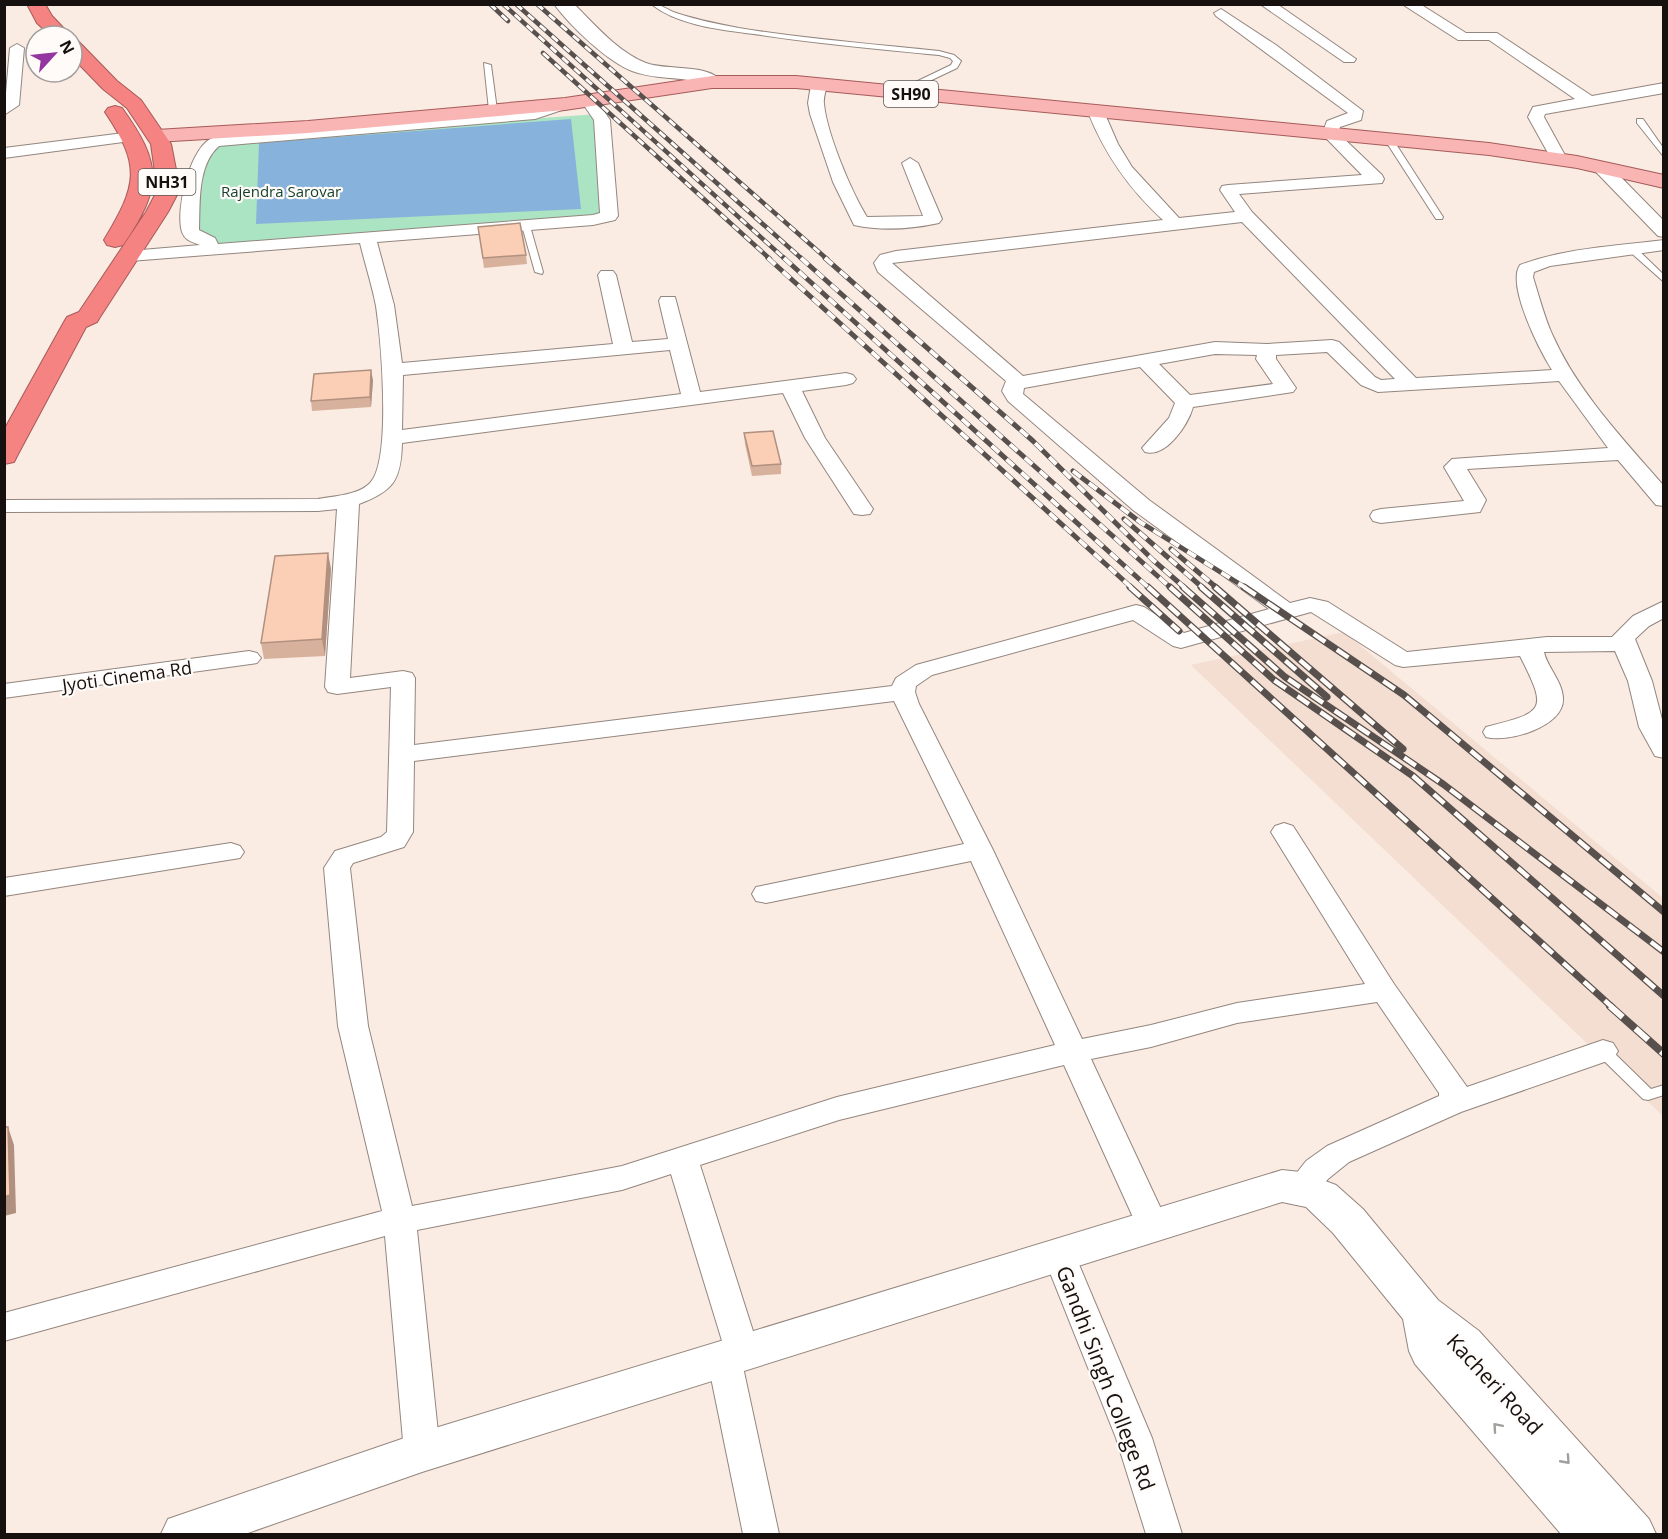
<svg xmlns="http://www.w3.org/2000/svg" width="1668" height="1539" viewBox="0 0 1668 1539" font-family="'Open Sans',sans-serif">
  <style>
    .built { fill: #f3ded1 }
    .green { fill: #abe4c3 }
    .water { fill: #87b2db }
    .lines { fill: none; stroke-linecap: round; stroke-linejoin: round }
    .lane-casing { stroke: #93867e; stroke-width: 2 }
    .street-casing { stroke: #93867e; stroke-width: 2 }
    .secondary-casing { stroke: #93867e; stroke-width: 2 }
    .primary-casing { stroke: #a65b59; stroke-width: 2 }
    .highway-casing { stroke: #a65b59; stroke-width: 2 }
    .lane { fill: #fff; fill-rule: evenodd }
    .street { fill: #fff; fill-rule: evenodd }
    .secondary { fill: #fff; fill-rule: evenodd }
    .primary { fill: #f8b5b4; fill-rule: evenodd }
    .highway { fill: #f48382; fill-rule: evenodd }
    .rail-far3-casing { stroke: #58504c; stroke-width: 4.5 }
    .rail-far2-casing { stroke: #58504c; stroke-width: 5 }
    .rail-far1-casing { stroke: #58504c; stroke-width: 7 }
    .rail-casing { stroke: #58504c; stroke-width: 8 }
    .rail-far3 { stroke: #fefbf9; stroke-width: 3; stroke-dasharray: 8; stroke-linecap: butt }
    .rail-far2 { stroke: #fefbf9; stroke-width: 4; stroke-dasharray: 10; stroke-linecap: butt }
    .rail-far1 { stroke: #fefbf9; stroke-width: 4.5; stroke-dasharray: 14; stroke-linecap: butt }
    .rail { stroke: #fefbf9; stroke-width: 6; stroke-dasharray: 17; stroke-linecap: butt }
    .wall { fill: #d8b19d }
    .shaded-wall { fill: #b0907f }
    .building { fill: #fbceb6; stroke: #b0907f; stroke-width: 1.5 }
    .oneway { stroke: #a2a09f }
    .labels { text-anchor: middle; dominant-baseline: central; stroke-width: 4.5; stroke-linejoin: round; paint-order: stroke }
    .far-park-label { font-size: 15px; fill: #123f2a; stroke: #fefbf9 }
    .shield { fill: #fefbf9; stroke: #5c5754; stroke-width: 1.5 }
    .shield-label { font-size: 16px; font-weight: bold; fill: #16110e }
    .street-label { font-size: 18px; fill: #16110e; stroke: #fefbf9 }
    .near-street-label { font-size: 21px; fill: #16110e; stroke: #fefbf9 }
  </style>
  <rect width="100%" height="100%" fill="#faebe3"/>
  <path class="built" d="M1344,632L1663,898V1116L1191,665Z"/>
  <path class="green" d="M598,114L610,220L195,251L206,152L225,141Z"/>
  <path class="water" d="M571,119L581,209L256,224L259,143Z"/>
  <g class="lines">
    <g class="lane-casing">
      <path id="lane" d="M651,4C662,4 667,10 676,13C697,20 718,24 739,28C805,39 872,44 939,51L954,55L961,61L957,68L900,95L896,93L897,91L951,65L953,61L950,58L939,55C879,49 820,44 761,35C725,30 680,27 651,4Z
        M484,63L491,65L497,110L493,112L489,110Z
        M1637,119H1643L1664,149V157L1637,123Z
        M1386,138H1392L1443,217L1442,219H1436L1385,140Z
        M523,224L530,226L543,272L542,274L535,272L522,226Z
        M1629,247H1635L1664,275V282L1629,251Z
        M1603,1046L1608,1047L1651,1089L1664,1085V1095L1648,1100L1643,1099L1598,1055L1596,1051L1598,1047Z"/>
    </g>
    <g class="street-casing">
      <path id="street" d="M1260,4H1277L1356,59L1354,62H1344Z
        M1402,4H1420L1466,33H1497L1592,96L1664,83V93L1545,114L1544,117L1567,159L1565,162H1553L1528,117L1533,107L1575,99L1489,40H1458Z
        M1221,9L1276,45L1363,111L1361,120L1340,127L1338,133L1382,175L1384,179L1382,183L1239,194L1252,212L1416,378L1552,370C1540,351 1506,285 1520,265C1565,248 1615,246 1664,240V250L1550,266L1534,272L1533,277C1539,296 1544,316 1552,334C1577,391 1623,439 1664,486V506L1656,505L1618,460L1467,469L1486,500L1480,512L1381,523L1373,521L1370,516L1373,511L1381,509L1464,501L1444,467L1452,459L1608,448L1559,381L1378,392L1361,385L1327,352L1276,355V359L1296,388L1293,392L1193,407C1188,425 1166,458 1145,452L1142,448L1169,418L1175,403L1140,367L1024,388L1023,394L1149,500L1290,603L1310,598L1328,602L1407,652L1547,637H1612L1633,616L1664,601V618L1649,626L1635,639L1652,681L1664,727V758L1655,756L1639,727L1628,681L1615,651L1544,652C1547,667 1563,682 1563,699C1564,727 1507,743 1486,737L1483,732L1486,727C1545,712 1548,711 1520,656L1403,667L1395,665L1311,612L1181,648L1173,646L1133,620L932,675L916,686L915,692L919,704L993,850L1082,1039L1151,1025L1237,1003L1365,984L1271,832L1275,826L1284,823L1293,826L1394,984L1467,1087L1603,1040L1613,1043L1618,1051L1613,1059L1461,1112L1349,1162L1328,1179L1312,1197L1301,1200L1290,1197L1285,1188L1306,1161L1327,1146L1439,1096V1093L1377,1002L1237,1023L1151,1047L1091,1059L1169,1226L1164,1235L1153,1239L1142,1235L1137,1226L1064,1065L839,1120L700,1165L760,1353L755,1363L743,1367L779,1534H743L707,1358L712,1348L723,1344L671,1174L622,1190L417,1230L440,1452L435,1463L422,1468L409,1463L404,1452L385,1236L4,1341V1313L382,1211L338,1026L324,868L335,851L381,837L387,832L391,687L337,694L328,692L325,687L337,509L318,511L4,512V500L318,499C334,496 359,495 370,483C392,461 381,339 376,306C372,285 365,264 360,243L130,261L124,260L121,256L124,252L130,251L200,245C193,242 185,241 182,232C175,211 190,143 215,137L533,109L565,99L571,101L573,104L571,107L535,119L219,146C197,165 200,204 199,230L215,238L218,244L593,215L600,213L594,120L581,101L583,98H595L610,120L618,216L615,220L593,225L377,242L394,305L402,363L613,344L598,275L601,271H613L616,275L632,342L668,339L659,301L661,297H675L700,392L846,373L853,375L856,379L853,383L846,385L802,391L825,438L873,509L870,514L862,515L854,514L805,438L783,393L402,443C401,481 393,491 359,504L350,678L403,671L412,673L415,678L414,745L892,686L896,678L916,665L1136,605L1144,607L1184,633L1269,609L1133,510L1008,401L1002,391L1006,381L878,272L874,263L880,255L896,251L1163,220C1129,189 1105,155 1088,112L1096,107L1104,112L1118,144L1132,167L1179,218L1235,212L1220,190L1222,186L1228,185L1362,175L1322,134L1327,121L1348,113L1216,16L1214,13ZM1242,222L1395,379L1381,380L1375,377L1339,342L1332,340L1267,344L1215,342L1023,376L892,263ZM670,350L681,394L402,430L403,375ZM1215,354L1257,355L1256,359L1273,384L1190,395L1159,364ZM894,701L964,844L766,885L756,887L752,894L756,901L766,903L971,861L1055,1045L837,1097L622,1166L412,1206L368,1026L350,868L353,863L404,847L413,832L414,761Z
        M17,44L24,48L19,105L4,115L10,48Z
        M819,80L827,85C826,91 823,97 824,104C827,134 851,191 867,217L923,216L902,163L910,158L918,163L942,219L939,223C912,229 881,231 854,225L833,182L810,114L808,103L811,85Z
        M132,132L138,134L140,137L138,140L4,158V148Z
        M1602,163L1608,164L1664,221V237L1658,236L1596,172L1594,168Z
        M249,651L257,653L261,658L257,663L4,698V684Z
        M231,843L240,846L244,852L240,858L4,896V878Z
        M1059,1242L1071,1246L1075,1255L1152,1438L1182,1534H1146L1116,1438L1043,1255L1047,1246Z"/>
    </g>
    <g class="secondary-casing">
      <path id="secondary" d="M554,4H574C595,25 618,52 646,63C666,71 709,63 722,82L719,86C707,89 699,82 688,80C669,77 650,78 632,71C608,62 570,26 554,4Z
        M1282,1170L1301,1172L1336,1185L1363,1209L1438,1300L1479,1331L1649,1519L1656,1534H1561L1415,1364L1409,1351L1403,1319L1333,1233L1306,1207L1282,1202L422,1472L245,1534H161L168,1519L422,1432Z"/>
    </g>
    <g class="primary-casing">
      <path id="primary" d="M712,76H796L1489,143L1577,156L1664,175V188L1577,168L1489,155L796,88H712L565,110L308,133L156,142L149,140L146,136L149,132L156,130L308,121L565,98Z"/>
    </g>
    <g class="highway-casing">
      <path id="highway" d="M27,4H45L52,16L71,36H51L37,23Z
        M72,40L79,42L117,81L141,100L171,144L178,180V193L168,212L100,317L97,322L86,327L17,456L14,462L4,464V430L64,322L67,317L79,312L146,212L156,193V180L151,144L127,108L103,89L72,57Z
        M115,106L122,108C162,164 163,187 123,245L115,247L107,245L104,240C137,185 142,167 105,112L108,108Z"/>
    </g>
    <use href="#lane" class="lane"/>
    <use href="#street" class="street"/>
    <use href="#secondary" class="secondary"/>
    <use href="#primary" class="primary"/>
    <use href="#highway" class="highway"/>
    <g class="rail-far3-casing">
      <path id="rail-far3" d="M490,4L508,21
        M503,4L785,259
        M516,4L802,259
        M537,4L827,259
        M543,53L770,259"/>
    </g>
    <g class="rail-far2-casing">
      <path id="rail-far2" d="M768,258L1132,588
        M784,258L1149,588
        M801,258L1171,588
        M825,258L1033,441L1153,560L1185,588
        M1073,471L1140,522L1246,588
        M1124,519L1203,588
        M1171,549L1217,588"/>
    </g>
    <g class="rail-far1-casing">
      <path id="rail-far1" d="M1130,587L1179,631
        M1148,587L1612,1007
        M1170,587L1274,680L1413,776L1664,996
        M1183,587L1285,677L1443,784L1664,952
        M1201,587L1327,697
        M1215,587L1403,749
        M1244,587L1404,695L1664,912"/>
    </g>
    <g class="rail-casing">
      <path id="rail" d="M1610,1006L1664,1054"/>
    </g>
    <use href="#rail-far3" class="rail-far3"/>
    <use href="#rail-far2" class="rail-far2"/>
    <use href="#rail-far1" class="rail-far1"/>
    <use href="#rail" class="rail"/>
  </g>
  <path class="wall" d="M478,227L526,255L527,264L484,268Z
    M373,380L371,407L312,411L311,401Z
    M744,433L781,464V474L752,476L745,444Z
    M331,569L325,656L264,659L261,643Z"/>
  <path class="shaded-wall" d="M371,370L373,380L371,407L370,397Z
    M328,553L331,569L325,656L322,639Z
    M8,1127L14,1145L16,1213L4,1216Z"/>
  <path class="building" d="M520,223L526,255L483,258L478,227Z
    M371,370L370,397L311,401L314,374Z
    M773,431L781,464L752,466L744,433Z
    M328,553L322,639L261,643L275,556Z
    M4,1127H8L10,1195L4,1197Z"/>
  <defs><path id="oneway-chevron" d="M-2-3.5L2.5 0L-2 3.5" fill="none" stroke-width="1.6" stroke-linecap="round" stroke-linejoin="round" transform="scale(1.5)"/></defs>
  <g class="oneway">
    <use href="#oneway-chevron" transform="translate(1497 1427) rotate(-131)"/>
    <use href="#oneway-chevron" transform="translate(1566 1460) rotate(48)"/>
  </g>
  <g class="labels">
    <g class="far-park-label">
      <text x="281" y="191">Rajendra Sarovar</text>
    </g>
    <g class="shield">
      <rect x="884" y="81" width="54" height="26" rx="4.5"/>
      <rect x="138.5" y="169" width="57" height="26" rx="4.5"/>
    </g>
    <g class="shield-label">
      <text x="911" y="94">SH90</text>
      <text x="167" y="182">NH31</text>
    </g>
    <g class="street-label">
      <text transform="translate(127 676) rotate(-8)">Jyoti Cinema Rd</text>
    </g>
    <g class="near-street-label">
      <text transform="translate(1106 1378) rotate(69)">Gandhi Singh College Rd</text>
      <text transform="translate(1495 1384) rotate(47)">Kacheri Road</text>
    </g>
  </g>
  <rect width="1668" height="1539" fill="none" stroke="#16110e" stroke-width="12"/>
  <g transform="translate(54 54) rotate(63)"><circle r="28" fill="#fefbf9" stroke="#a19d9b" stroke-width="1.5"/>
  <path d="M0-4.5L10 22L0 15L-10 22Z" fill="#94369f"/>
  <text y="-9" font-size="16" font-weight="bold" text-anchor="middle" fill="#16110e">N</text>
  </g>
</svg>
